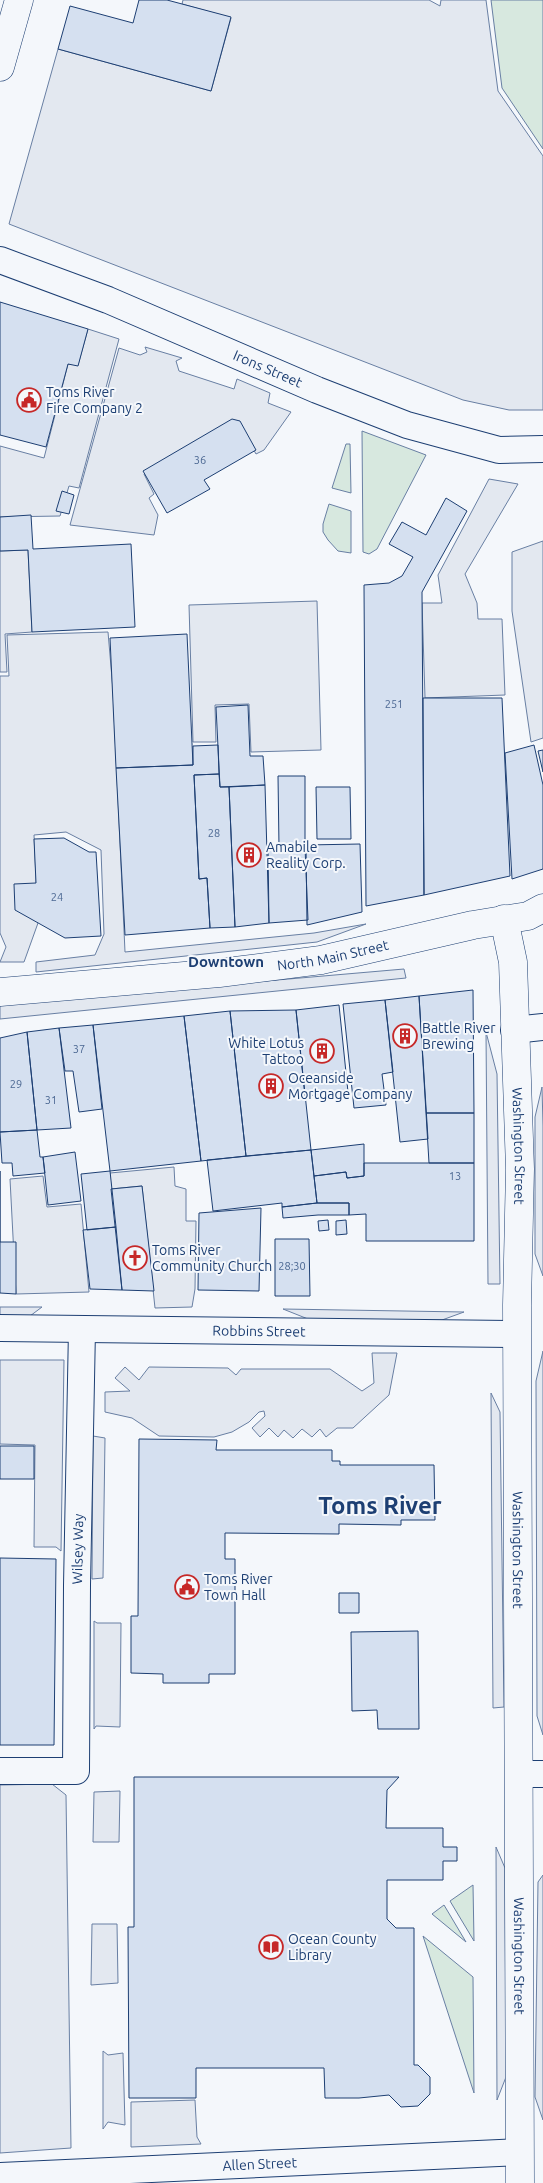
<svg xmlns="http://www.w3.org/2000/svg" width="543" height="2183" viewBox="0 0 543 2183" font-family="Ubuntu,sans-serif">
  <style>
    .green { fill: #d7e8df; stroke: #687fa3 }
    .parking { fill: #e3e8f0; stroke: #687fa3 }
    .building { fill: #d5e0f0; stroke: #1d3f73 }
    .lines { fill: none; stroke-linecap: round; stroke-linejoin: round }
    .minor-casing { stroke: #1d3f73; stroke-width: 28 }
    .secondary-casing { stroke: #1d3f73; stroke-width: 29 }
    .primary-casing { stroke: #1d3f73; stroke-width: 29 }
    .minor { stroke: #f4f7fb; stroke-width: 26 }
    .secondary { stroke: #f4f7fb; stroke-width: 28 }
    .primary { stroke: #f4f7fb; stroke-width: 28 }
    .labels { text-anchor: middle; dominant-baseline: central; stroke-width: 4; stroke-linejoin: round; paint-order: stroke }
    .number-label { font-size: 11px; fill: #4b6792 }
    .street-label { font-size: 14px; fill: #1d3f73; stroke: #f4f7fb }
    .poi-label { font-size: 14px; fill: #1d3f73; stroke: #f4f7fb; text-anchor: start }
    .neighbourhood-label { font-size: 15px; font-weight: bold; fill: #1d3f73; stroke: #f4f7fb }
    .town-label { font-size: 24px; font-weight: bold; fill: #1d3f73; stroke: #f4f7fb }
  </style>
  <rect width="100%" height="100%" fill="#f4f7fb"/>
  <path class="green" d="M491,0H543V149L502,88Z
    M362,431L426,455L377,549L369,554L363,552Z
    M346,444H350L351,493L332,488Z
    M329,504L351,511V553L338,551L328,540L323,532V524Z
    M473,1885L474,1941L450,1901Z
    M444,1905L466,1942L432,1914Z
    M423,1936L473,1977L474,2093Z"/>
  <path class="parking" d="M183,0H429L440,6L441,0H486L498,91L543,156V410H509L463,400L9,224L58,49L211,91L231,18L182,4Z
    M88,329L119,339L79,488L69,486L60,516L0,517V446L44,458L68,364L78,365Z
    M145,347L182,358L176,361L179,371L234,389L237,379L270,393L268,403L291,412L264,450L256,454L240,425L233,422L144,474L154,494L149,498L158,515L154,535L70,525L119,348L140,355L147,352Z
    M489,479L518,484L465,574L477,603L478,619H502L505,695L425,698L422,603H442L438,575Z
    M543,541V738L531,742L512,611V552Z
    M28,550L32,632L5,634L7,672H0V551Z
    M317,601L321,750L251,752L249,704L215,705L216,742H193L189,605Z
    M108,632L113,690L125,952L314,933L366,924L317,942L36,972V962L95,955L104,934L101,850L66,832L34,835L38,923L24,962H0L6,947L0,933V676H9L7,635Z
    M404,969L406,978L0,1019V1004Z
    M486,1032L497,1074L500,1284H488Z
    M542,1087L543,1126V1276L535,1254V1117Z
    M174,1167L175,1186L186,1189V1221H196L195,1289L192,1307L155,1308L142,1186L111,1189L110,1173Z
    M43,1176L47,1207L81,1204L89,1292L16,1294L10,1179Z
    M0,1307H42L30,1316H0Z
    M283,1309L464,1312L442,1320L308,1319Z
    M543,1351V1735L537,1716L536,1381Z
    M372,1353H397L389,1395L353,1428H337L326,1437L320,1429L312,1437L302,1429L293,1438L284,1430L278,1437L269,1428L260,1437L252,1428L265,1416L264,1411L259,1412L249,1422L232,1432L214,1437L159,1436L132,1418L105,1412V1392L130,1391L115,1378L125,1367L139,1380L149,1367L228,1368L236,1375L241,1369H330L362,1391L374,1383Z
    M0,1360H64L61,1551L56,1547H34L35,1445L0,1444Z
    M491,1393L500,1412L504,1707L493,1708Z
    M93,1436L105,1438L103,1578L92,1579Z
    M94,1621L97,1623H121L120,1727L96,1726L94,1729Z
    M52,1784L66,1795L71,2148L0,2153V1785Z
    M120,1791L119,1842H93L94,1792Z
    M496,1847L505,1868L506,2077L497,2100Z
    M543,1875V2120L535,2097L538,1882Z
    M92,1924H117L118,1983L91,1985Z
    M103,2051L108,2055L123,2053L125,2125L108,2122L103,2129Z
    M195,2100L197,2137L201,2144L131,2147V2102Z"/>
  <path class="building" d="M139,0H167L231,17L211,91L58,49L70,6L133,23Z
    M0,302L88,329L78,366L68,364L46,447L0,435Z
    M232,419L240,421L256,450L204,480L210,489L167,513L143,471Z
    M62,491L74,495L69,514L56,511Z
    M446,498L467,511L422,592L424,895L366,906L364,585L389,583L402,576L413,557L389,544L402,522L426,535Z
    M31,515L33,549L131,544L135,627L32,632L28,550L0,551V517Z
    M187,634L193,765L116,768L110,638Z
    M423,698H502L510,876L424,895Z
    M248,705L250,756H263L265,785L220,787L216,707Z
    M218,745L219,774L194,775L199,879L207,878L210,928L125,935L116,768L193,765V746Z
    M534,745L543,785V869L512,879L505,753Z
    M543,750V772L538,751Z
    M219,774L220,787H229L235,927L210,928L207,878L199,879L194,775Z
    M278,776H305V847H279Z
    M265,785L269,923L235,927L229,787Z
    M316,787H350L351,839H317Z
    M64,838L89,852H96L101,936L65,938L15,910L14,884L36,883L34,839Z
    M360,844L362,912L307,925L306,845Z
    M305,847L308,920L269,923L268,848Z
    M473,990L474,1113H426L419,996Z
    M419,996L428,1139L400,1142L385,1000Z
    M385,1000L393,1072L382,1074L386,1105L354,1108L343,1004Z
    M339,1005L348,1092L305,1096L296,1010Z
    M296,1010L311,1150L246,1156L230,1011Z
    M230,1011L246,1156L201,1161L184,1016Z
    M184,1016L201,1161L110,1171L93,1025Z
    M93,1025L102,1109L79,1112L73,1071H65L59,1028Z
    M59,1028L71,1128L37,1130L27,1032Z
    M27,1032L37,1130L0,1132V1038Z
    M426,1113H474V1163H429Z
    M37,1130L40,1157H43L45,1173L13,1176L12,1163H2L0,1132Z
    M364,1144V1176L347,1178L346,1172L314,1176L311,1150Z
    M311,1150L317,1203L282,1207V1203L213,1211L207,1160Z
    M75,1152L81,1201L48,1205L43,1157Z
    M364,1163H474V1241H366V1214L349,1215V1203H317L314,1176L346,1172L347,1178L364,1176Z
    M0,1171V1242H16V1294L0,1293Z
    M110,1171L116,1227L87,1230L81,1174Z
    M142,1186L154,1291L122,1290L111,1189Z
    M317,1203H349V1215H318L283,1218L282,1207Z
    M261,1208L259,1291L198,1290L199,1213Z
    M328,1220L329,1230L319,1231L318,1221Z
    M346,1220L347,1234L336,1235V1221Z
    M116,1227L122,1290L90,1289L83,1230Z
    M275,1239H309L310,1296H275Z
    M139,1439L217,1440L216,1450H332V1461H340V1465H434L435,1520H401V1525L339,1524V1534L225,1533V1559H235V1674H209V1683H163V1674L131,1673V1616H138Z
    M0,1446H34V1479H0Z
    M0,1558L56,1559L54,1745H0Z
    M339,1593H359V1613H339Z
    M418,1631L419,1729H378L377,1710L352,1711L351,1632Z
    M134,1777H399L387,1790L386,1828H443V1847H457V1861H443V1880H387V1919L396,1928H414V2065H418L430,2077V2094L418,2106L401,2107L389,2095L359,2098H325L324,2068H196V2098H129L128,1927H134Z"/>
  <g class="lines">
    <g class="minor-casing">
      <g id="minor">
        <path id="s1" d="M0,260L108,300L317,390L407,425L499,450L543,449"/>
        <path d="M514,1030L543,1027"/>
        <path id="s2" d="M0,1328L517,1334"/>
        <path id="s3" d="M0,1771H76L77,1585L82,1329"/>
        <path d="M520,1774H543"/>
        <path id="s4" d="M0,2176L519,2152"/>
      </g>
    </g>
    <g class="secondary-casing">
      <g id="secondary">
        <path d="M0,67L19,0"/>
        <path id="s5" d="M504,919L513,962L520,1169L517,1305L520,2183"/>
      </g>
    </g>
    <g class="primary-casing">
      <g id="primary">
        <path id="s6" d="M0,992L219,973L321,960L473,925L528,916L543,908"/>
      </g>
    </g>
    <use href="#minor" class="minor"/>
    <use href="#secondary" class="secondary"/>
    <use href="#primary" class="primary"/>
  </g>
  <defs>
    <g id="civic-ring" transform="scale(1.25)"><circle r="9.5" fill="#f4f7fb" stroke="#c62828" stroke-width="1.5"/><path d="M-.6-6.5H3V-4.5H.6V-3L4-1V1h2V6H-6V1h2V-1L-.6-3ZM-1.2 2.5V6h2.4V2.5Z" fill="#c62828"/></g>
    <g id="building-ring" transform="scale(1.25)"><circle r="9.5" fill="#f4f7fb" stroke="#c62828" stroke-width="1.5"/><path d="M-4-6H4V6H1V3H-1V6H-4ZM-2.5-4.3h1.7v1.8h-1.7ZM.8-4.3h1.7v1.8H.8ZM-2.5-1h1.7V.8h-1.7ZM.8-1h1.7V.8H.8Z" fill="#c62828"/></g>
    <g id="church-ring" transform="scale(1.25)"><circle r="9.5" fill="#f4f7fb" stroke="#c62828" stroke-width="1.5"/><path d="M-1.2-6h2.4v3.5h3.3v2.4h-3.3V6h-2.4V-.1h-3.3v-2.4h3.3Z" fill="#c62828"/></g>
    <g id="library-ring" transform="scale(1.25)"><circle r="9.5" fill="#f4f7fb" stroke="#c62828" stroke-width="1.5"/><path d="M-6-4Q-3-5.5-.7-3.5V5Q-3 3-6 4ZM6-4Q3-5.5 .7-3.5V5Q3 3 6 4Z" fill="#c62828"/></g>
  </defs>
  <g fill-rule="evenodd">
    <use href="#civic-ring" x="29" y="400"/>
    <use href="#building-ring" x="249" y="855"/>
    <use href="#building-ring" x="405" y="1036"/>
    <use href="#building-ring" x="322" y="1051"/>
    <use href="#building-ring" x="271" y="1086"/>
    <use href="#church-ring" x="135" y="1258"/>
    <use href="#civic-ring" x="187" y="1587"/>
    <use href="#library-ring" x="271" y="1947"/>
  </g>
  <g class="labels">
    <g class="number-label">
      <text x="200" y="460">36</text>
      <text x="394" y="704">251</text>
      <text x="214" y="833">28</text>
      <text x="57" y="897">24</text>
      <text x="79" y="1049">37</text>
      <text x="16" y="1084">29</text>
      <text x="51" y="1100">31</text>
      <text x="455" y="1176">13</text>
      <text x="292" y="1266">28;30</text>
    </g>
    <g class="street-label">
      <text stroke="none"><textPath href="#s1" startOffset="289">Irons Street</textPath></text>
      <text stroke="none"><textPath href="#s6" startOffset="335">North Main Street</textPath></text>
      <text stroke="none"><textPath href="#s5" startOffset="228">Washington Street</textPath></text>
      <text stroke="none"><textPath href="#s2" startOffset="259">Robbins Street</textPath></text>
      <text stroke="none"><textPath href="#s3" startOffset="298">Wilsey Way</textPath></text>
      <text stroke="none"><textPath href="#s5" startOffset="632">Washington Street</textPath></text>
      <text stroke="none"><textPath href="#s5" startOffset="1038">Washington Street</textPath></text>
      <text stroke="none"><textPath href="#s4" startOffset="260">Allen Street</textPath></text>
    </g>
    <g class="poi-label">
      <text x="46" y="392">Toms River<tspan x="46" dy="16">Fire Company 2</tspan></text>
      <text x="266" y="847">Amabile<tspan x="266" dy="16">Reality Corp.</tspan></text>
      <text x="422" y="1028">Battle River<tspan x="422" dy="16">Brewing</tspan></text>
      <text x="304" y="1043" text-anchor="end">White Lotus<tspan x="304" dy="16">Tattoo</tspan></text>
      <text x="288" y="1078">Oceanside<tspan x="288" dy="16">Mortgage Company</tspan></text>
      <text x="152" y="1250">Toms River<tspan x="152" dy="16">Community Church</tspan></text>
      <text x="204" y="1579">Toms River<tspan x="204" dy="16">Town Hall</tspan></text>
      <text x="288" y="1939">Ocean County<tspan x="288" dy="16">Library</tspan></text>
    </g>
    <g class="neighbourhood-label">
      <text x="226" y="961">Downtown</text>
    </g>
    <g class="town-label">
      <text x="380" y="1505">Toms River</text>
    </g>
  </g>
</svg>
